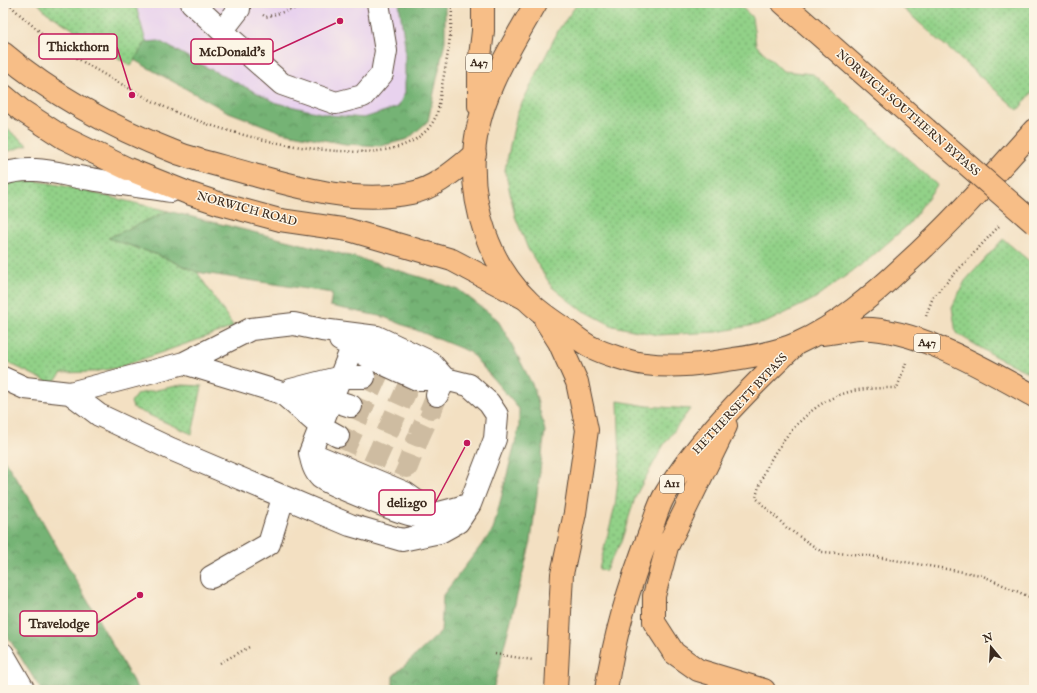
<svg xmlns="http://www.w3.org/2000/svg" width="1037" height="693" viewBox="0 0 1037 693" font-family="'IM FELL English',serif">
  <style>
    .built { fill: #e8d2ee }
    .grass { fill: url(#grass-dots); stroke: #667e53 }
    .forest { fill: url(#forest-crowns); stroke: #586e49 }
    .lines { fill: none; stroke-linecap: round; stroke-linejoin: round }
    .minor-tunnel { stroke: #cebca1; stroke-width: 22; stroke-dasharray: 22 11; stroke-linecap: butt }
    .minor-casing { stroke: #574537; stroke-width: 24 }
    .major-casing { stroke: #574537; stroke-width: 24 }
    .highway-casing { stroke: #574537; stroke-width: 24 }
    .path { stroke: #574537; stroke-width: 2.5; stroke-dasharray: 1 3; stroke-linecap: butt }
    .minor { stroke: #fff; stroke-width: 22 }
    .major { stroke: #f7be87; stroke-width: 22 }
    .highway { stroke: #f7be87; stroke-width: 22 }
    .highway-bridge-casing { stroke: #574537; stroke-width: 24; stroke-linecap: butt }
    .highway-bridge { stroke: #f7be87; stroke-width: 22 }
    .labels { text-anchor: middle; dominant-baseline: central; stroke-width: 3; stroke-linejoin: round; paint-order: stroke }
    .shield { fill: #fcf5e5; stroke: #75675a; stroke-width: 1 }
    .shield-label { font-size: 11px; font-weight: bold; fill: #3b2a1e }
    .street-label { font-size: 12px; fill: #3b2a1e; stroke: #fcf5e5 }
    .leader { fill: none; stroke: #c2185b; stroke-width: 1.5 }
    .callout-dot { fill: #c2185b; stroke: #fcf5e5; stroke-width: 1.5 }
    .callout { fill: #fcf5e5; stroke: #c2185b; stroke-width: 1.5 }
    .callout-label { font-size: 13px; text-anchor: middle; font-weight: bold; fill: #3b2a1e }
  </style>
  <defs>
    <pattern id="grass-dots" width="8" height="8" patternUnits="userSpaceOnUse"><rect width="8" height="8" fill="#92d188"/><path d="M2 2h.1M6 6h.1" fill="none" stroke="#78aa6f" stroke-width="1.8" stroke-linecap="round"/></pattern>
    <pattern id="forest-crowns" width="20" height="18" patternUnits="userSpaceOnUse"><rect width="20" height="18" fill="#75b374"/><path d="M2 6a3 3 0 1 1 6 0M12 15a3 3 0 1 1 6 0" fill="none" stroke="#61925f"/></pattern>
  </defs>
  <rect width="100%" height="100%" fill="#fcf5e5"/>
  <filter id="ink" filterUnits="userSpaceOnUse"><feTurbulence type="fractalNoise" baseFrequency=".025" numOctaves="2"/><feDisplacementMap in="SourceGraphic" scale="8" xChannelSelector="R" yChannelSelector="G"/><feConvolveMatrix kernelMatrix="1 2 1 2 8 2 1 2 1" color-interpolation-filters="sRGB"/></filter>
  <filter id="wash" filterUnits="userSpaceOnUse"><feTurbulence type="fractalNoise" baseFrequency=".012" numOctaves="4" result="noise"/><feDisplacementMap in="SourceGraphic" scale="16" xChannelSelector="R" yChannelSelector="G"/><feGaussianBlur stdDeviation="0.9" result="paint"/><feColorMatrix in="noise" values="0 0 0 0 0 0 0 0 0 0 0 0 0 0 0 0 0 1.4 0 .05"/><feComposite in="paint" operator="in"/></filter>
  <g filter="url(#wash)">
    <rect width="100%" height="100%" fill="#f3e0c2"/>
    <path class="built" d="M135,3H399L405,45V92L398,107L364,118L329,115L277,103L206,67L159,41L146,42Z"/>
    <path class="grass" d="M38,3H135L146,42L131,66L46,12Z
      M578,3H737L752,17L756,45L783,71L813,74L937,185L909,224L869,259L814,299L765,323L717,332L658,335L613,326L577,307L552,287L528,249L515,216L505,170L517,113L559,29Z
      M897,3H1034V90L1018,110Z
      M3,126L28,145L3,153Z
      M22,178L64,186L168,211L109,238L158,255L197,272L234,327L117,368L91,372L62,373L52,384L9,363L3,359V185Z
      M1003,239L1034,265V375L996,357L956,333L952,307L965,281Z
      M181,385L202,386L192,434L133,408L131,402L137,394Z
      M618,401L647,406L690,409L663,446L636,495L621,542L605,571L599,569L615,506L620,462Z"/>
    <path class="forest" d="M399,3H445V41L428,121L408,139L381,146L345,144L281,132L226,111L134,60L146,42L159,41L206,67L277,103L329,115L364,118L398,107L405,92V45Z
      M168,211L354,257L430,280L459,290L497,319L510,341L534,388L545,431L531,541L493,690H393V676L441,632L443,595L493,530L519,427V409L470,352L384,317L330,306L332,293L197,272L158,255L108,238Z
      M3,458L30,499L138,690H41L3,629Z"/>
  </g>
  <g filter="url(#ink)">
    <g class="lines">
      <path class="minor-tunnel" d="M364,377L432,408L437,395
        M351,406L419,436L432,408
        M338,436L407,467L419,436"/>
      <g class="minor-casing">
        <path id="minor" d="M192,3L222,31L239,9
          M222,31L282,84L336,103L363,96L382,74L386,51L378,3
          M3,174C34,164 60,175 91,179C118,184 144,187 171,191
          M357,335L310,453C312,463 314,471 321,478C328,484 403,514 413,515C432,516 453,510 470,504
          M340,340L369,357L417,379H445L437,395
          M184,363L282,393L332,400L351,406
          M3,378L25,388L70,393L184,363L251,329L294,324L322,330L377,337L430,362L445,379L469,385L489,403L497,415L495,439L470,504L458,522L440,532L402,540L350,525L171,449L99,415L70,393
          M291,390L341,377H364
          M282,393L320,426L338,436
          M310,453L405,493L433,513
          M211,577L269,544L283,498
          M3,654L24,690"/>
      </g>
      <g class="major-casing">
        <path id="major" d="M3,53C54,96 113,128 175,152C200,162 228,167 254,175C305,189 357,204 411,193C436,188 456,169 475,154
          M3,95L21,110L64,138L128,169L188,193L221,204L280,220L349,230L452,260L526,299"/>
      </g>
      <g class="highway-casing">
        <path id="highway" d="M536,3C509,50 478,98 474,154C471,207 489,263 527,300C539,312 554,322 568,331C576,337 583,343 591,347C602,353 633,363 645,364C675,368 704,364 734,359C755,356 778,352 798,343C838,325 872,296 904,266C951,224 992,177 1034,130
          M783,3L926,129
          M479,106V65L483,31V3
          M545,320L559,342L577,382L587,430L575,513L562,574L556,690
          M822,334C834,333 847,330 859,329C913,326 987,370 1034,396
          M726,426L667,547L654,596V622L674,653L698,670L764,690
          M606,690C614,636 630,583 650,532C655,520 658,505 666,493C698,440 748,390 793,347"/>
      </g>
      <path class="path" d="M8,3C43,38 79,61 123,85C144,96 165,109 188,117C231,134 294,149 340,151C369,153 403,153 426,131C429,128 434,121 436,116C439,108 440,98 441,90C447,61 452,32 452,3
        M263,15L266,17L300,7L299,3
        M926,316L933,297L999,226
        M906,363L897,388C876,388 856,388 837,396C800,410 763,460 756,498L787,528L822,552L865,555L981,575L1034,599
        M495,654L533,660
        M220,663L251,646"/>
      <use href="#minor" class="minor"/>
      <use href="#major" class="major"/>
      <use href="#highway" class="highway"/>
      <g class="highway-bridge-casing">
        <path id="highway-bridge" d="M926,129L1034,223"/>
      </g>
      <use href="#highway-bridge" class="highway-bridge"/>
    </g>
  </g>
  <g class="labels">
    <g class="shield">
      <rect x="466" y="54" width="26" height="18" rx="3"/>
      <rect x="914" y="334" width="26" height="18" rx="3"/>
      <rect x="660" y="475" width="24" height="18" rx="3"/>
    </g>
    <g class="shield-label">
      <text x="479" y="63">A47</text>
      <text x="927" y="343">A47</text>
      <text x="672" y="484">A11</text>
    </g>
    <g class="street-label">
      <text transform="translate(908 113) rotate(41)">NORWICH SOUTHERN BYPASS</text>
      <text transform="translate(247 209) rotate(15)">NORWICH ROAD</text>
      <text transform="translate(740 404) rotate(-47)">HETHERSETT BYPASS</text>
    </g>
  </g>
  <path class="leader" d="M132 95L117 47M340 21L273 52M467 443L435 503M140 595L97 623"/>
  <g class="callout-dot">
    <circle cx="132" cy="95" r="4"/>
    <circle cx="340" cy="21" r="4"/>
    <circle cx="467" cy="443" r="4"/>
    <circle cx="140" cy="595" r="4"/>
  </g>
  <g class="callout">
    <rect x="39" y="34" width="78" height="25" rx="4"/>
    <rect x="191" y="39" width="82" height="25" rx="4"/>
    <rect x="379" y="490" width="56" height="25" rx="4"/>
    <rect x="20" y="611" width="77" height="25" rx="4"/>
  </g>
  <g class="callout-label">
    <text x="78" y="51">Thickthorn</text>
    <text x="232" y="56">McDonald's</text>
    <text x="407" y="507">deli2go</text>
    <text x="59" y="628">Travelodge</text>
  </g>
  <rect width="1037" height="693" fill="none" stroke="#fcf5e5" stroke-width="16"/>
  <g transform="translate(991 647) rotate(342)" stroke="#fcf5e5" stroke-width="3" paint-order="stroke">
  <path d="M0-3L7 15L0 10L-7 15Z" fill="#3b2a1e"/>
  <text y="-6" font-size="11" font-weight="bold" text-anchor="middle" fill="#3b2a1e">N</text>
  </g>
</svg>
